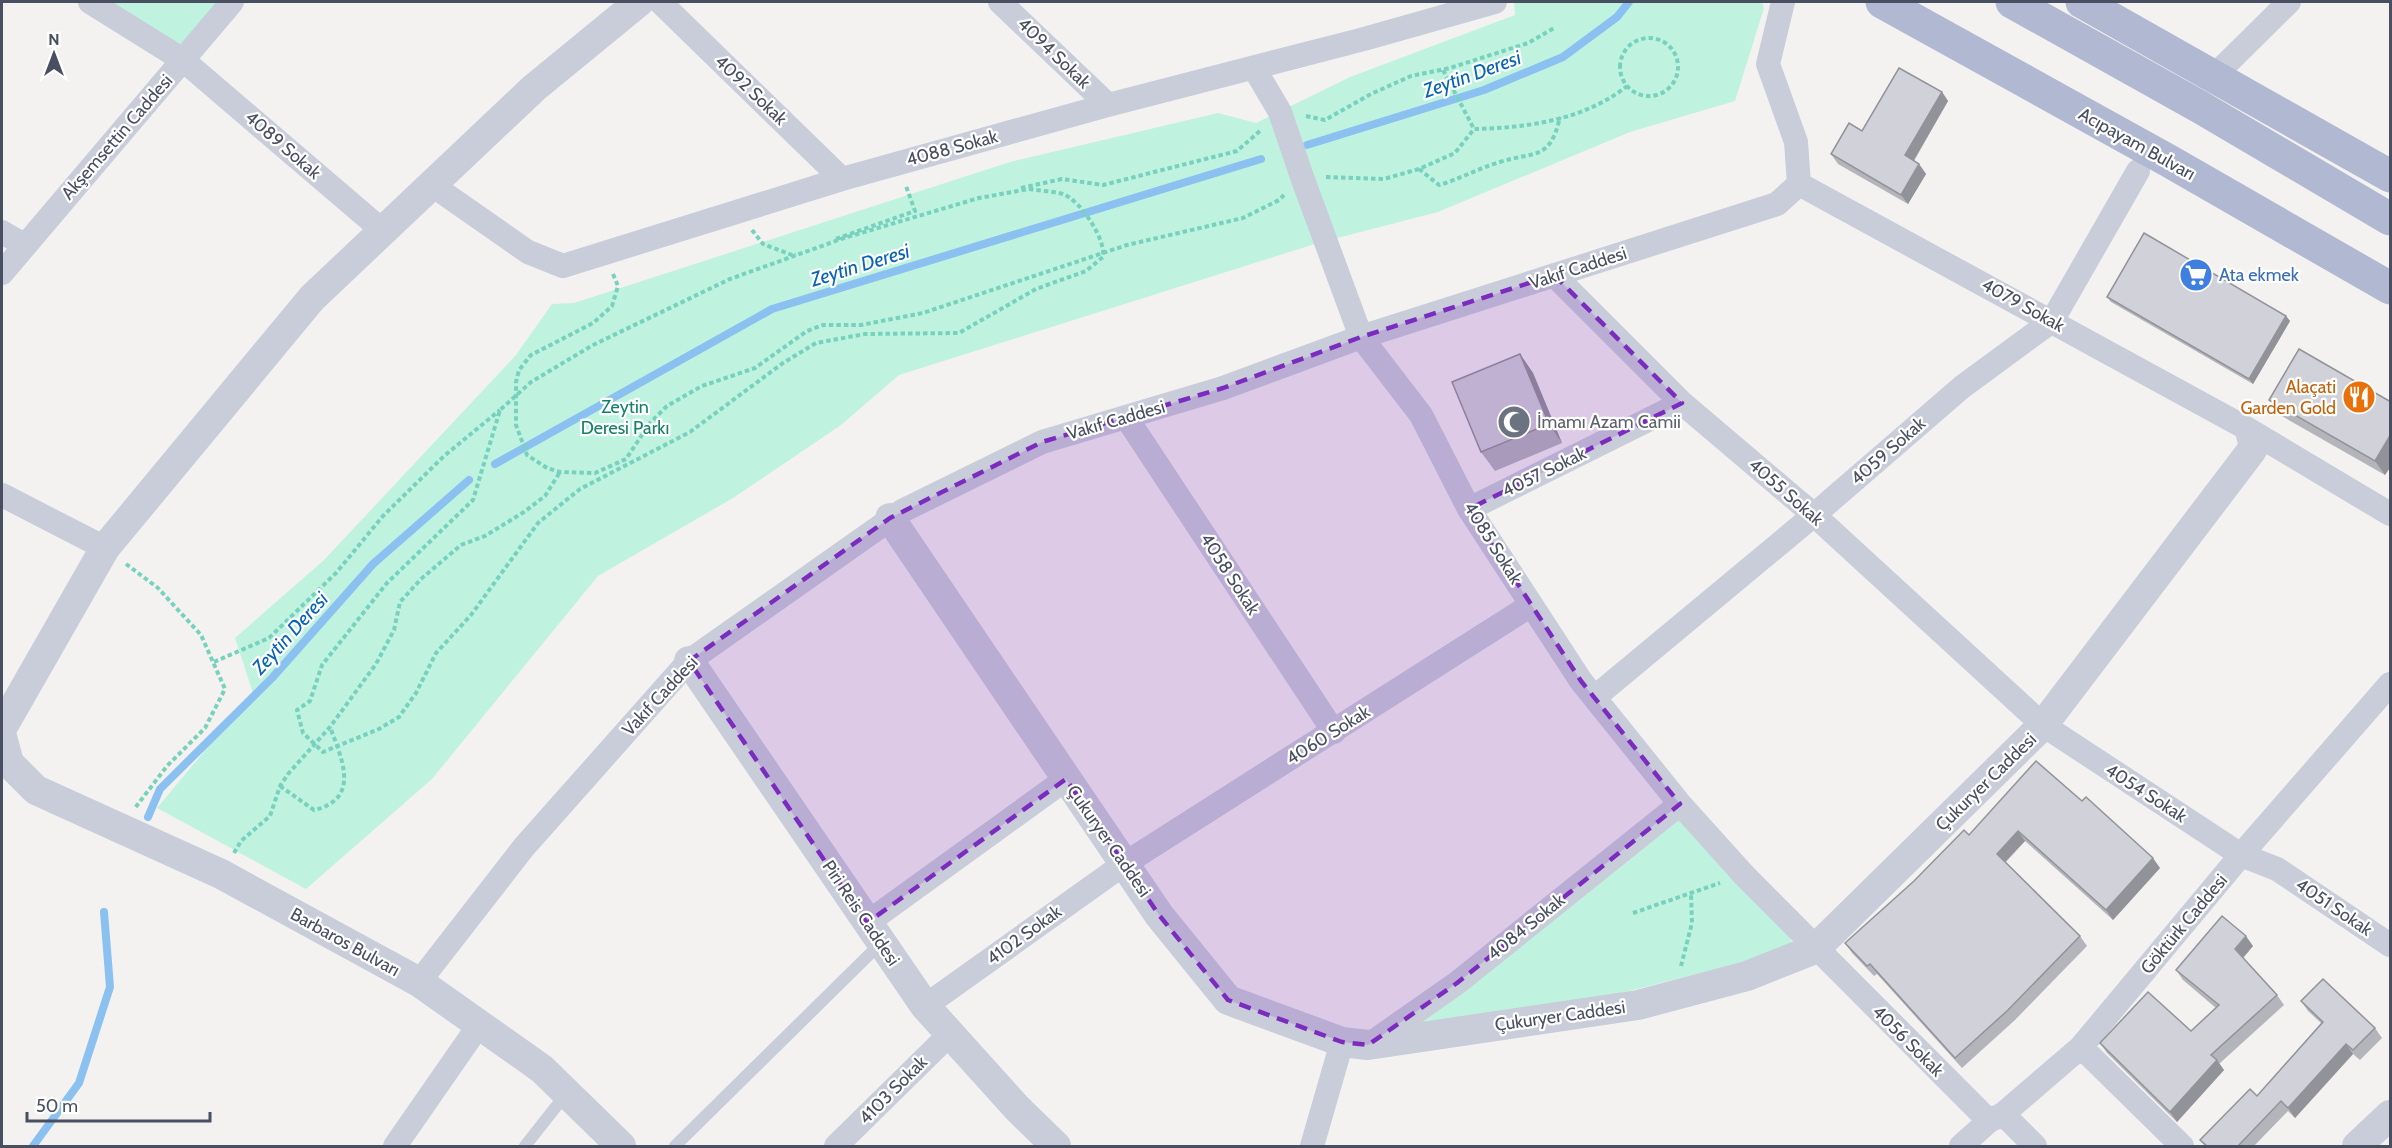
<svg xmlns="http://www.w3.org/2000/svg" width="2392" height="1148" viewBox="0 0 2392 1148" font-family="Cabin,sans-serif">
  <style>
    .green { fill: #c0f2e0 }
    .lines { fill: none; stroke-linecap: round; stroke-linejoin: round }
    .stream { stroke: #8bc1f0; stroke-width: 8 }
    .path { stroke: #76d2bc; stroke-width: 4; stroke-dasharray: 4.5 3; stroke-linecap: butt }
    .service { stroke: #c8cdd9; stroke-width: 12 }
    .minor { stroke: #c8cdd9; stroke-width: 24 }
    .tertiary { stroke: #c8cdd9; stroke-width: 30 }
    .primary { stroke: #b1b8d1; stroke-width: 33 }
    .wall { fill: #b4b5bb }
    .shaded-wall { fill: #929398 }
    .building { fill: #d1d2d9; stroke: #929398; stroke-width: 1.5 }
    .marked { fill: #7b2cbf; fill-opacity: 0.2; stroke: #7b2cbf; stroke-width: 4.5; stroke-dasharray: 12 8; stroke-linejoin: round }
    .labels { text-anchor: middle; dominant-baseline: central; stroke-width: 4.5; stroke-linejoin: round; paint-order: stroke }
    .street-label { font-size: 18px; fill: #484f60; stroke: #fff }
    .shop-label { font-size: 18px; fill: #366cbe; stroke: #fff; text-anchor: start }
    .food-label { font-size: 18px; fill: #c56008; stroke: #fff; text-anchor: end }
    .park-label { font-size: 18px; fill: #148166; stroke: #fff }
    .worship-label { font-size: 18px; fill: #5b616d; stroke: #fff; text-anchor: start }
    .water-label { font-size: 20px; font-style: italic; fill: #0663b5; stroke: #fff }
  </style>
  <rect width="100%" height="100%" fill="#f4f2f1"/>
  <path class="green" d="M104,2H222L184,51Z
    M1514,2H1762L1764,8L1735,101L1630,132L1438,212L1318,243L899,375L841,425L733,498L598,576L432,779L306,889L157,808L253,693L235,638L324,560L516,355L552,304L574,303L1010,162L1218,113L1256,123L1350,77L1515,15Z
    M1681,816L1789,935L1793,946L1785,952L1593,1000L1407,1026Z"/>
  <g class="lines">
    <path class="stream" d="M1307,145L1484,90L1563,57L1617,17L1629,2
      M495,464L772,309L1261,159
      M148,817L160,789L272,678L373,564L469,480
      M33,1146L79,1083L110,987L104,912"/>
    <path class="path" d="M1620 67a29 29 0 1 1 58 0a29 29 0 1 1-58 0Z
      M1443,70L1474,129
      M1306,116L1325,120L1371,94L1411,76L1450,68L1528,43L1554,28
      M1419,169L1439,185C1460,179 1479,168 1500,162C1535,151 1550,161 1560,117
      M1326,177L1384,179L1419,169L1455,153L1474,129C1526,128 1585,120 1627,86
      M1021,188L1062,179L1103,185L1237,151L1261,130
      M1029,189C1040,191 1052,191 1063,194C1080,200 1106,239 1103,257L1086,271L1036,289L959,333L865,334L816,343L783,363L690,432L580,489L538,523L471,615L436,653L416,693L399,717L379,729L323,752L303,733L297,710L310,701L322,665L387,583L473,500L500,410L531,382L593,345L730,279L844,238L979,198Z
      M752,230L763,244L792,255L796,254
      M836,239L915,211L906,186
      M613,274L618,286L612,306L593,323L531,355L519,370L516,382V425L527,455L547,468L560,472L595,473L626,459L650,423L667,406L702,386L755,368L807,331L823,325H861L923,313L1127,245L1243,218L1279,200L1284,195
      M126,564L158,588L201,635L225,689L205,728L167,766L135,808
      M214,662L269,638L336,573L383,516L444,456L500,410
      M280,786L314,810C361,799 342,759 330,727
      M234,853L241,841L270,816L280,786L288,774L330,727L376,664L394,630L400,602L421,579L461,545L485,536L524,512L545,496L560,472
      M1633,913L1720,883
      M1681,966L1692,923L1691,893"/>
    <path class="service" d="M525,1146L566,1094
      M675,1146L881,943"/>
    <path class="minor" d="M90,2L183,60L383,231
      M660,2L842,179
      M1000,2L1108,105
      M1254,68L1280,112L1302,177L1361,337L1421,415L1469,509L1581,681L1680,804L1744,875L1989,1121
      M2214,76L2289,2
      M1799,184L2246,428L2252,450
      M432,185L528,252L563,266L842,179L1108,105L1364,39L1495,2
      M2,232L24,245
      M2,273L232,2
      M1554,275L1682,403L1814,515L2043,725L2241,855L2277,869L2390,945
      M1126,417L1334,732
      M2246,428L2390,514
      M2,495L105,548
      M1469,509L1682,403
      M1595,697L1814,515L1962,387L2052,321L2138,171
      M867,923L1066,779
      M419,982L524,847L689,661L902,511L1042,442L1223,388L1361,337L1777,204L1799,184L1796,142L1768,64L1783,2
      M925,1006L1124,864L1531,605
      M1370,1044L1457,983L1680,804
      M2081,1047L2182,1146
      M2003,1114L2035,1146
      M395,1146L479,1025
      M836,1146L950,1034
      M1312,1146L1342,1042
      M1961,1146L1989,1121L2003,1114L2081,1047L2241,855L2390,684"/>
    <path class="tertiary" d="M890,518L1159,915L1228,1000L1342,1042L1368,1045L1638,1005L1747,976L1815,949L2043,725L2252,450
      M689,661L925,1006L1017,1108L1056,1146
      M2,728L105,548L312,298L534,88L639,2
      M2,737L9,763L36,790L221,874L419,982L542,1069L621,1146
      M2357,1146L2390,1115"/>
    <path class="primary" d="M1882,2L2169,161L2390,288
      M2012,2L2200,107L2390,219
      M2082,2L2390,176"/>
  </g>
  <path class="wall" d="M1942,92L1948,101L1914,161L1919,164L1926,174L1908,204L1838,164L1831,154L1862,131Z
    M2107,297L2286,316L2290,321L2253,384L2111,302Z
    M1520,354L1533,373L1562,443L1495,471L1481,452Z
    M2269,400L2391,402V466L2385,475L2280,415Z
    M2082,801L2160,868L2113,920L2025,841L2006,862L2080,936L2087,946L2015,1020L1962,1068L1877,974L1874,976L1852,953L1845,943L1969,835Z
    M2253,946L2243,958L2277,995L2284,1005L2219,1064L2224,1070L2177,1122L2107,1053L2100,1043L2191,1031L2216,1008L2183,980L2176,970Z
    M2301,1001L2375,1028L2382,1038L2360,1060L2353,1054L2295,1118L2288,1111L2254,1146H2205L2200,1140L2257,1096L2321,1023L2308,1011Z"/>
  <path class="shaded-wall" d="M1942,92L1948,101L1911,165L1905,155Z
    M1919,164L1926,174L1908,204L1901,195Z
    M2286,316L2290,321L2253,384L2249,379Z
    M1520,354L1533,373L1562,443L1549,424Z
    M2391,434V466L2385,475L2375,461Z
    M2018,831L2025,841L2004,863L1997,854Z
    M2153,858L2160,868L2113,920L2106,910Z
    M2246,936L2253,946L2242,959L2235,949Z
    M2346,1044L2353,1054L2295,1118L2288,1108Z
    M2217,1060L2224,1070L2177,1122L2170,1112Z"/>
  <path class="building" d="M1899,68L1942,92L1905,155L1919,164L1901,195L1831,154L1849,123L1862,131Z
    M2144,233L2286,316L2249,379L2107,297Z
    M2299,349L2391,402V434L2375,461L2269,400Z
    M1520,354L1549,424L1481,452L1452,382Z
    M2036,761L2082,801L2086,797L2153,858L2106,910L2018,831L1997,854L2080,936L2008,1010L1955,1058L1870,964L1867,966L1845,943L1914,881L1964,830L1969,835Z
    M2222,916L2246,936L2235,949L2277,995L2211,1055L2217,1060L2170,1112L2100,1043L2148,992L2191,1031L2219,1005L2176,970Z
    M2323,979L2375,1028L2353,1050L2346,1044L2288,1108L2281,1101L2238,1146H2207L2200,1140L2250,1089L2257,1096L2323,1022L2301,1001Z"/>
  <path class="marked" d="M1554,275L1682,403L1469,509L1581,681L1680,804L1457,983L1368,1045L1342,1042L1228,1000L1159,915L1066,779L867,923L689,661L890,518L1042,442L1223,388L1361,337Z"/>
  <defs>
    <g id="supermarket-disc" transform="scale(1.725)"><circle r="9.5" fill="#3f7fe0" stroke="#fff"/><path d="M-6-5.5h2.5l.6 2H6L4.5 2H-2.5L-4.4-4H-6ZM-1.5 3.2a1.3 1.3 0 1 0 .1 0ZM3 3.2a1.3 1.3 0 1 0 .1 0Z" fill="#fff"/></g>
    <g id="restaurant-disc" transform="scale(1.725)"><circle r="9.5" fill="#e8710a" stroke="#fff"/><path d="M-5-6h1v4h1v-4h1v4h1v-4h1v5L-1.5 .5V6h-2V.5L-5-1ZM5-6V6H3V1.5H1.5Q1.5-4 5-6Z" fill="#fff"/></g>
    <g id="mosque-disc" transform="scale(1.725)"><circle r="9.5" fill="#6b7280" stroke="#fff"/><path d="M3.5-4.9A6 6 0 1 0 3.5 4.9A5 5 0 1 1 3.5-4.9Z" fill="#fff"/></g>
  </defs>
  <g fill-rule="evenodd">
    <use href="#supermarket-disc" x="2196" y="275"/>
    <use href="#restaurant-disc" x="2359" y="397"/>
    <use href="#mosque-disc" x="1514" y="422"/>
  </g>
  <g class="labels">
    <g class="street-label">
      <text transform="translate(1054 53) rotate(44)">4094 Sokak</text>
      <text transform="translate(751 90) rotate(44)">4092 Sokak</text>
      <text transform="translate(117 137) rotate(-49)">Akşemsettin Caddesi</text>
      <text transform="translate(2137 144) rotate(29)">Acıpayam Bulvarı</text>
      <text transform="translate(283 145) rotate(41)">4089 Sokak</text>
      <text transform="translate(952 148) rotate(-15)">4088 Sokak</text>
      <text transform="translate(1578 268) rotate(-18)">Vakıf Caddesi</text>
      <text transform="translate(2023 305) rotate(29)">4079 Sokak</text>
      <text transform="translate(1116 420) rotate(-16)">Vakıf Caddesi</text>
      <text transform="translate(1888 451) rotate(-41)">4059 Sokak</text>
      <text transform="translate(1544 472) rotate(-26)">4057 Sokak</text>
      <text transform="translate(1786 492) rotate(41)">4055 Sokak</text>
      <text transform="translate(1493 543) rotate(58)">4085 Sokak</text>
      <text transform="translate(1230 574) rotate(57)">4058 Sokak</text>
      <text transform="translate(660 696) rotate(-47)">Vakıf Caddesi</text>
      <text transform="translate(1328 735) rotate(-32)">4060 Sokak</text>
      <text transform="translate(1986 782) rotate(-44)">Çukuryer Caddesi</text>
      <text transform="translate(2146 793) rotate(33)">4054 Sokak</text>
      <text transform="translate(1109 841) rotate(55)">Çukuryer Caddesi</text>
      <text transform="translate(2334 907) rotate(34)">4051 Sokak</text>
      <text transform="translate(861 913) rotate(56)">Piri Reis Caddesi</text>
      <text transform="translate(2184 924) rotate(-50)">Göktürk Caddesi</text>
      <text transform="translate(1526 927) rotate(-39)">4084 Sokak</text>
      <text transform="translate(1024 935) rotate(-36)">4102 Sokak</text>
      <text transform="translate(345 942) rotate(29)">Barbaros Bulvarı</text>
      <text transform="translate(1560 1016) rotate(-8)">Çukuryer Caddesi</text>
      <text transform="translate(1908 1041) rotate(45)">4056 Sokak</text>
      <text transform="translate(893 1090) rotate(-45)">4103 Sokak</text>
    </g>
    <g class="shop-label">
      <text x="2219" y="275">Ata ekmek</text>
    </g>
    <g class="food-label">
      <text x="2336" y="387">Alaçati<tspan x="2336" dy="21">Garden Gold</tspan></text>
    </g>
    <g class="park-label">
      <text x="625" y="407">Zeytin<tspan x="625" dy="21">Deresi Parkı</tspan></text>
    </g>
    <g class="worship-label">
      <text x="1537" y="422">İmamı Azam Camii</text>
    </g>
    <g class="water-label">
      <text transform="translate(1472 74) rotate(-20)">Zeytin Deresi</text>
      <text transform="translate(860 265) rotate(-17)">Zeytin Deresi</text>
      <text transform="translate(290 633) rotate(-48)">Zeytin Deresi</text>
    </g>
  </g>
  <rect width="2392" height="1148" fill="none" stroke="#484f60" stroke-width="6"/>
  <g transform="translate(54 54)" stroke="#ffffff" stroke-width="4.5" paint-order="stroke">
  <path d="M0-4.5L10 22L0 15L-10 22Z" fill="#484f60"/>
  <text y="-9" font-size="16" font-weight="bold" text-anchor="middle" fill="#484f60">N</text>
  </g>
  <path d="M27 1112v9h183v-9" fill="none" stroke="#484f60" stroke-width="3"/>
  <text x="36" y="1112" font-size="18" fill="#484f60" stroke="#ffffff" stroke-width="4.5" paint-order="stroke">50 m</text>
</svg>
